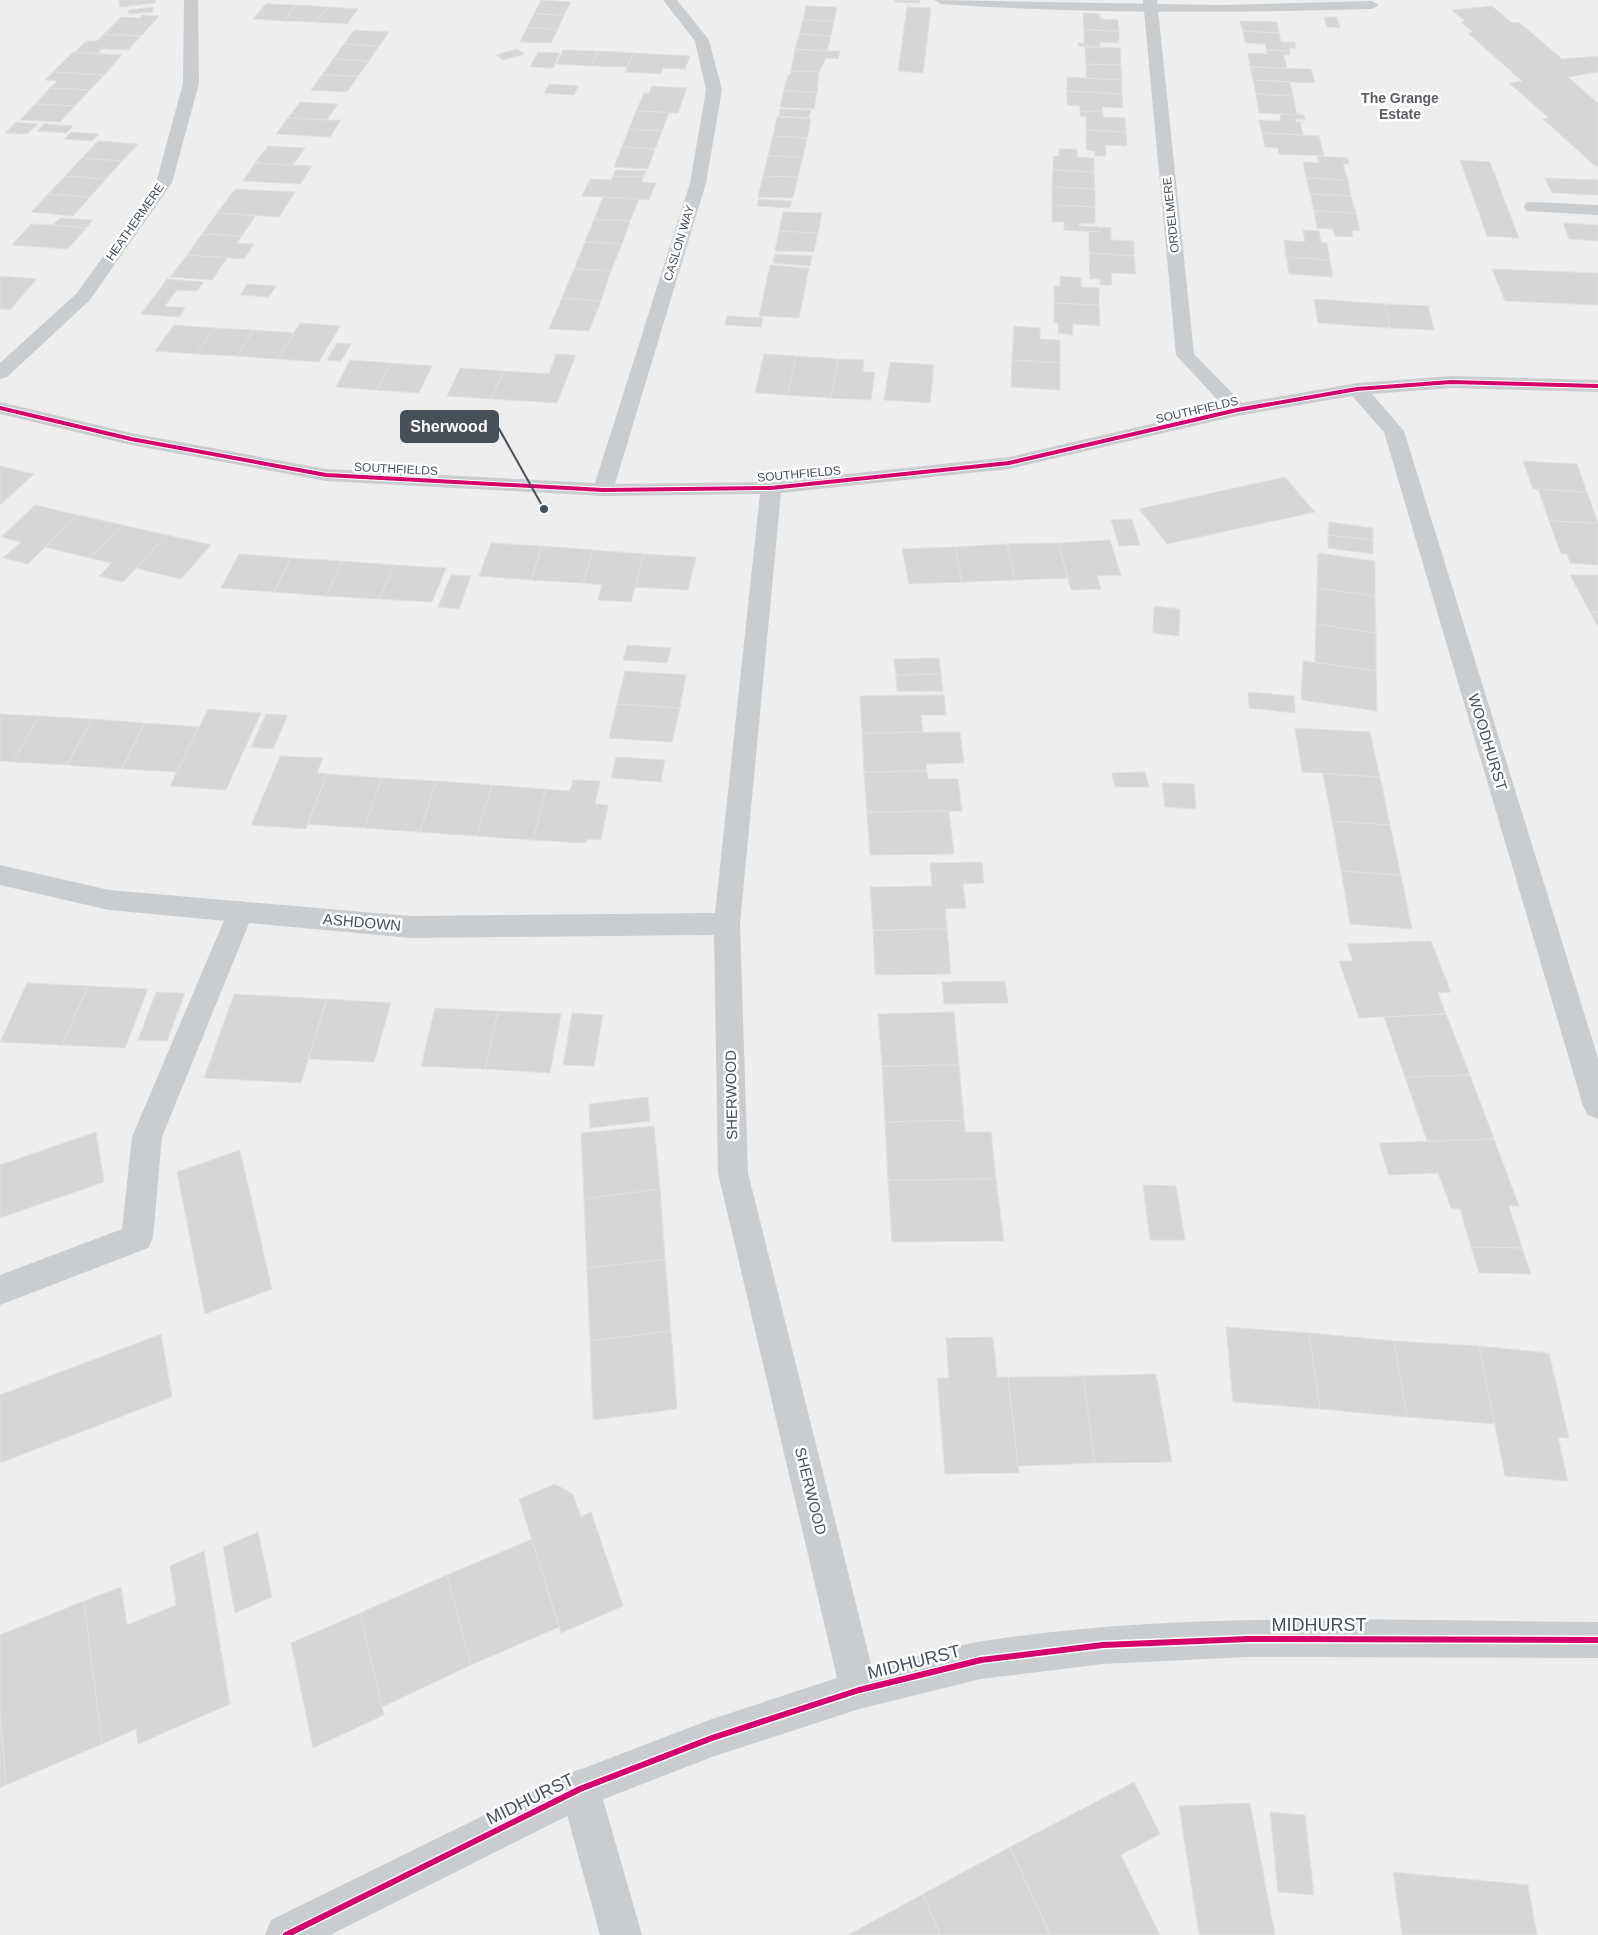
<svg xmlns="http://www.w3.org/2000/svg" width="1598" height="1935" viewBox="0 0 1598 1935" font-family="Arial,sans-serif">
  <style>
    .building { fill: #d6d6d8; stroke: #e0e0e1 }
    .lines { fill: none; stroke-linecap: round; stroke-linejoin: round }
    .lane { fill: #cacdcf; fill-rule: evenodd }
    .street { fill: #cacdcf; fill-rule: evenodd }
    .cycleway-far1-casing { stroke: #fff; stroke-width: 6 }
    .cycleway-casing { stroke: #fff; stroke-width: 9 }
    .cycleway-far1 { stroke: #d6006c; stroke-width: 4 }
    .cycleway { stroke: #d6006c; stroke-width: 6 }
    .labels { text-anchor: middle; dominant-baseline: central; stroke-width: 5; stroke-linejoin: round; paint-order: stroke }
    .far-street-label { font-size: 12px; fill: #45505b; stroke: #fff }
    .far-neighbourhood-label { font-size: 14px; font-weight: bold; fill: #5a5d62; stroke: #fff }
    .street-label { font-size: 15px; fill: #45505b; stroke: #fff }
    .near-street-label { font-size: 18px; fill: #45505b; stroke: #fff }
    .leader { fill: none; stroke: #45505b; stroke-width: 2 }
    .callout-dot { fill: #45505b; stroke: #fff; stroke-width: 2 }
    .callout { fill: #45505b; stroke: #45505b; stroke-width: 2 }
    .callout-label { font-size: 16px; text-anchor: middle; font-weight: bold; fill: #fff }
  </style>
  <rect width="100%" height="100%" fill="#efeeee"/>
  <path class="building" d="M119,0H155L156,3L120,7Z
    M541,0L571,2L564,15L534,14Z
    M895,0H920L919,3L895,2Z
    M266,4L296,5L284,21L253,19Z
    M296,5L328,7L315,22L284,21Z
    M806,6L837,7L834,21L803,20Z
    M1492,6L1512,23L1519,22L1562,59L1598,56V72L1568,77L1598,103V166H1595L1543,119L1549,118L1509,83L1522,81L1468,33L1473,32L1461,22L1465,21L1452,10Z
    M153,7V12L128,14L129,10Z
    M328,7L358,9L347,24L315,22Z
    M907,7L931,8L923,73L898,71Z
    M1083,13L1100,14V19L1118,20L1119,31L1084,30Z
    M534,14L564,15L558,29L527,28Z
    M142,15L159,16L141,36L104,34L121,17L140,18Z
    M1324,17H1337L1340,28L1327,27Z
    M803,20L834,21L831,36L799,34Z
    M1240,21L1277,22L1279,33L1243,31Z
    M527,28L558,29L551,43L520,42Z
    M354,30L389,32L379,46L344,44Z
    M1084,30L1119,31V43L1100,42V47L1078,46V43H1084Z
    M1243,31L1279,33L1281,42H1295L1296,48H1289L1290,51L1266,50L1265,44L1245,43Z
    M104,34L141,36L128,50L102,49L98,53L75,52L86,41H97Z
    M799,34L831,36L827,51L795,49Z
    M344,44L379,46L369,61L333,59Z
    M1085,47L1120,48L1121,65L1086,64Z
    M517,49L525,54L503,60L496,55Z
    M795,49L827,51H840L838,59L826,58L819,72L791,71Z
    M563,50L598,51L592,66L556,64Z
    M1266,50L1290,51V55H1284L1287,68L1250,67L1248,53L1267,54Z
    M598,51L634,53L627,67L592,66Z
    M73,52L122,55L104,75L53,72Z
    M538,52L560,53L553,68L530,67Z
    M634,53L690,56L685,69L663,68L661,74L625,72Z
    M333,59L369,61L358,76L322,75Z
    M1086,64L1121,65L1122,80L1086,78Z
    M1250,67L1311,69L1315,83L1253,80Z
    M791,71L819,72L817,92L784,91L788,75H791Z
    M53,72L104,75L90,90L50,88L57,81L45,80Z
    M322,75L358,76L347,92L311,90Z
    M1067,77L1122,80V94L1067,91Z
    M1253,80L1290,82L1293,96L1256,94Z
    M549,84L578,86L574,95L544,93Z
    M652,86L687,88L678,113L636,111L644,93H649Z
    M50,88L90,90L75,106L35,104Z
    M784,91L817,92L814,109L780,107Z
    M1067,91L1122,94L1123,108L1102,107L1103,112L1080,111V106L1067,105Z
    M1256,94L1293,96L1297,115L1259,113Z
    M300,102L338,104L327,120L288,118Z
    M35,104L75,106L60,122L20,120Z
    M780,109L811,110L809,118L779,116Z
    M636,111L669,112L662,131L629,129Z
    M1080,111L1103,112V117L1125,118L1126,132L1086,130V117L1080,116Z
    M1280,114L1304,115L1305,119H1295L1296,122H1300L1303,135L1262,133L1259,120L1281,121Z
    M777,117L811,119L807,138L773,136Z
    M288,118L327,120H341L330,137L276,134Z
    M16,122L38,124L27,134L5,133Z
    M44,124L73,126L66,133L37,131Z
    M629,129L662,131L655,149L622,147Z
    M1086,130L1126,132L1127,146L1105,145L1106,156H1095V151L1086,150Z
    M71,132L99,134L92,141L64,139Z
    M1262,133L1319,136L1324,156L1279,154L1278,148L1265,147Z
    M773,136L807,138L803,157L768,156Z
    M98,141L138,144L122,161L82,158Z
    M268,146L305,148L293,165L255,163Z
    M622,147L655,149L648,169L614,167Z
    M1059,149H1077V157L1094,158V172L1053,170V156H1059Z
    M768,156L803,157L798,177L763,176Z
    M1317,156L1348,158L1349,164H1343L1348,180L1306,178L1303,162L1319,163Z
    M82,158L122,161L106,179L65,176Z
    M1460,160L1490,162L1519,238L1487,236Z
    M255,163L312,166L300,184L243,181Z
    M615,170L646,171L643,177L613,176Z
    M1053,170L1094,172L1095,189L1052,187Z
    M65,176L106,179L90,197L48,194Z
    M613,176L643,177L642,182L656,183L649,200L582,196L590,179L611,180Z
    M763,176L798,177L793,198L758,197Z
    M1306,178L1348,180L1351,196L1310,194Z
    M1545,178L1598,180V195L1552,193Z
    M1052,187L1095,189V207L1052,205Z
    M235,189L295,192L279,217L217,213Z
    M48,194L90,197L73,216L31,212Z
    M1310,194L1351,196L1356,213L1314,211Z
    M603,197L639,199L630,221L594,219Z
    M759,199L792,201L790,208L757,206Z
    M1052,205L1095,207V224L1079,223V226L1099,227L1100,232L1064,230V222H1052Z
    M1314,211L1356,213L1360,231L1352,230L1353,237L1335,236L1333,229L1317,228Z
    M783,212L822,213L818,233L779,231Z
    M217,213L256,215L242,236L202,234Z
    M60,218L93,220L86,228L53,225Z
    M594,219L630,221L622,244L585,242Z
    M1563,223L1598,225V241L1569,239Z
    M31,224L53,225L86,228L68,249L12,245Z
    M1099,227L1111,228V240L1134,241V256L1089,253V231L1100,232Z
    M1303,230L1319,231L1321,242L1327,243L1330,260L1286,257L1284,240L1305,242Z
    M779,231L818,233L814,252L775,251Z
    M202,234L242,236L237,243L254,244L244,259L187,255Z
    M585,242L622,244L611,271L574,269Z
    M1089,253L1134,256L1136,274L1111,273L1112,285H1100V279H1090Z
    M775,254L812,256L810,266L773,263Z
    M187,255L227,258L212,280L170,277Z
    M1286,257L1330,260L1333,277L1289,274Z
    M770,265L809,268L799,318L759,316Z
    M574,269L611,271L601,301L562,298Z
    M1492,269L1598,273V305L1505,301Z
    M0,276L37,279L10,310L0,309Z
    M1060,276L1081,278V287L1099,288V305L1054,303V286H1060Z
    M167,279L204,282L197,291L177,290L165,306L185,308L179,317L141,314Z
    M247,284L276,286L269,297L240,295Z
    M562,298L601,301L589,331L549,329Z
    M1314,299L1385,304L1390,328L1318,323Z
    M1054,303L1099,305L1100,326L1073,324V335L1058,333V323H1054Z
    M1385,304L1428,306L1434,330L1390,328Z
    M727,316L763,318L761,327L725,325Z
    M300,323L340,326L319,362L278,359Z
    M174,325L214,328L196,354L155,351Z
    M1014,326L1040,328V339L1060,340V363L1012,360Z
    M214,328L254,330L237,356L196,354Z
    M254,330L294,333L278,359L237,356Z
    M337,343L351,344L341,361L327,360Z
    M556,354L576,355L557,403L491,399L504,371L549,374Z
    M764,354L796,356L787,395L755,393Z
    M796,356L838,359L831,398L787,395Z
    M838,359L864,360L863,372H875L871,400L831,398Z
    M350,360L391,363L377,390L336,387Z
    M1012,360L1060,363V390L1011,387Z
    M890,362L934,365L930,403L884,400Z
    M391,363L432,366L419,393L377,390Z
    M460,368L504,371L491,399L447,396Z
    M1523,461L1577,464L1587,492L1533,489Z
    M0,466L34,474L1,504H0Z
    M1285,477L1315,512L1167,544L1139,509Z
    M1538,489L1587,492L1598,523L1549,521Z
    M35,505L78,515L28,564L3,558L21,542L1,537Z
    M78,515L122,525L90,558L45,547Z
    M1132,519L1140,545L1119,546L1111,520Z
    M1549,521L1598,523V565L1570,563L1567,554H1561Z
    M1329,522L1373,528V540L1328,535Z
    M122,525L167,535L123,582L99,576L112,563L90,558Z
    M167,535L211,545L181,579L135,568Z
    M1328,535L1373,540V554L1328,548Z
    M1110,540L1121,575L1097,576L1101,589L1071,590L1058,543Z
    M491,543L542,546L531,580L479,576Z
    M1058,543L1068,578L1015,580L1007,544Z
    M1007,544L1015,580L962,582L955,547Z
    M542,546L593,550L583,583L531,580Z
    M955,547L962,582L909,584L902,549Z
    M593,550L644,554L631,602L598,600L602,585L583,583Z
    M1318,553L1375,561V596L1317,588Z
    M239,554L291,558L274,592L221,588Z
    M644,554L696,557L688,590L635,587Z
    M291,558L342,561L326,596L274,592Z
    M342,561L394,565L379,599L326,596Z
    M394,565L446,568L432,602L379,599Z
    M451,575L471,576L459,609L438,607Z
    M1570,575H1598V612H1590Z
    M1317,588L1375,596L1376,633L1316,624Z
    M1154,606L1180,609L1179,636L1153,633Z
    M1590,612H1598V627Z
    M1316,624L1376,633V671L1315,662Z
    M627,645L671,648L667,663L623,660Z
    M939,658L941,674L896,675L894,659Z
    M1303,661L1376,671L1377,711L1301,700Z
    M625,671L686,675L680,708L617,704Z
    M941,674L943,691H897L896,675Z
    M1248,692L1294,696L1295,713L1249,708Z
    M944,695L946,715H921L923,732L862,733L860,696Z
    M617,704L680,708L672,742L609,738Z
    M208,709L261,713L226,790L170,786Z
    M0,714L39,716L13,762L0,761Z
    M266,714L288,715L273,749L251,747Z
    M39,716L92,719L67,765L13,762Z
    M92,719L145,723L122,769L67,765Z
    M145,723L199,727L177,772L122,769Z
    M1295,728L1370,732L1380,777L1302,772Z
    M960,732L964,763L926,764L927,771L864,772L862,733Z
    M280,756L323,758L317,773L327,774L306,829L251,825Z
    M616,757L665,760L661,782L611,778Z
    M927,771L928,779H958L962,811L867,812L864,772Z
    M1145,772L1149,787H1115L1112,773Z
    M327,774L382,778L364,828L307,824Z
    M1323,774L1380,777L1390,825L1332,821Z
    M382,778L436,781L420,832L364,828Z
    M573,780L600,781L595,804L608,805L601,840L587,839L585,843L533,840L546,789L570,791Z
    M436,781L492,785L476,836L420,832Z
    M1162,783L1194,784L1196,809L1165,807Z
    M492,785L546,789L533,840L476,836Z
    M949,811L954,854L870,855L867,812Z
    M1332,821L1390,825L1401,875L1341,871Z
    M982,862L984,883L963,884L966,908L945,909L947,929L873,930L870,887L932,886L930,863Z
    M1341,871L1401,875L1412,929L1350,924Z
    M947,929L951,974L875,975L873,930Z
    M1431,941L1451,992L1438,993L1446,1014L1359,1018L1339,961H1353L1347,944Z
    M1005,981L1008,1003L944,1004L942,982Z
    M27,983L88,986L62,1045L0,1042Z
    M88,986L148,989L125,1048L62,1045Z
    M156,992L185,993L167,1041L138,1040Z
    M234,994L327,999L301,1083L204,1078Z
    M327,999L391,1003L374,1062L308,1059Z
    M435,1008L498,1011L485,1069L421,1066Z
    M498,1011L561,1014L550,1073L485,1069Z
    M954,1012L959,1065L882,1066L878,1014Z
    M572,1013L603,1015L594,1066L563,1065Z
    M1446,1014L1470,1075L1405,1077L1384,1017Z
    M959,1065L964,1120L885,1122L882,1066Z
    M1470,1075L1494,1139L1427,1141L1405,1077Z
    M648,1097L650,1121L590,1128L589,1104Z
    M964,1120L965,1132H991L996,1179L888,1180L885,1122Z
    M654,1126L660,1189L584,1199L581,1133Z
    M96,1132L104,1182L0,1218V1165Z
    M1494,1139L1519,1206H1509L1522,1248L1471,1247L1460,1209L1451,1208L1438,1173L1389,1175L1379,1143Z
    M240,1150L272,1289L205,1314L177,1172Z
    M996,1179L1004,1241L892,1242L888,1180Z
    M1143,1185L1176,1186L1185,1240H1150Z
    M660,1189L665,1259L587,1268L584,1199Z
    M1471,1247L1522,1248L1531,1274L1479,1273Z
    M665,1259L671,1331L590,1341L587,1268Z
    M1226,1327L1309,1333L1320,1409L1233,1402Z
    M671,1331L677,1409L593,1420L590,1341Z
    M1309,1333L1394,1341L1407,1417L1320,1409Z
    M161,1334L172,1397L0,1463V1395Z
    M993,1337L997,1377H1008L1019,1473L945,1474L937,1378H949L946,1338Z
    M1394,1341L1479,1346L1495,1424L1407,1417Z
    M1479,1346L1549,1353L1569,1438L1558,1437L1568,1481L1505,1476Z
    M1156,1374L1172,1462L1095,1463L1083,1376Z
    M1083,1376L1095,1463L1018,1466L1008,1377Z
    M555,1484L573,1494L581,1517L591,1512L623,1606L561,1633L519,1499Z
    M258,1532L272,1597L235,1613L223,1547Z
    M532,1539L559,1627L471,1665L447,1575Z
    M204,1551L230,1704L138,1744L136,1729L102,1744L84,1601L121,1587L127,1625L176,1605L170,1566Z
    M447,1575L471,1665L382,1707L360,1613Z
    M84,1601L102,1744L6,1785L0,1712V1635Z
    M360,1613L384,1715L313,1748L291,1643Z
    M0,1712L6,1785L0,1788Z
    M1134,1782L1160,1834L1121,1855L1160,1935H1050L1010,1847Z
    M1250,1803L1275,1935H1199L1179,1806Z
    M1270,1812L1305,1815L1314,1895L1278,1892Z
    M1010,1847L1050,1935H940L923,1894Z
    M1393,1872L1528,1885L1537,1935H1402Z
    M923,1894L940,1935H848Z"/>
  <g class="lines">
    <path class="lane" d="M934,0L1220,5L1372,1L1379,5L1372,9C1228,13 1085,14 941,4Z
      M1532,202L1598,205V215L1526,211L1524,207L1526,203Z
      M241,901L250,904L254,911L162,1137L153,1238L148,1248L0,1305V1275L122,1229L132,1137L228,911L232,904Z
      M580,1769L594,1775L600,1789L642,1935H600L560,1789L566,1775Z"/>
    <path class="street" d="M184,0H198L199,83L172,183L89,301L7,377L0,379V363L77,293L156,183L183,83Z
      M663,0H677L709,40L722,90L706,183L615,484L771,482L1009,457L1224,407L1176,355L1143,0H1157L1194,354L1242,403L1357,383L1451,376L1598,380V392L1451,388L1372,394L1404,431L1598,1058V1119L1588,1115L1583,1106L1384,432L1352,396L1237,416L1009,469L781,493L740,924L748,1173L872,1668C909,1659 946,1647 983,1641C1183,1610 1395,1621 1598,1622V1658L1248,1657L1103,1664L981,1679L859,1709L712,1757L591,1804L330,1935H265L271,1920L566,1775L712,1719L837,1678L718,1173L714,935L411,938L109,910L0,885V865L109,890L411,916L715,913L760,494L603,496L326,481L131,445L0,414V402L131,433L326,469L595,483L690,183L706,90L695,41Z"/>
    <g class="cycleway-far1-casing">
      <path id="cycleway-far1" d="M0,408L131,439L326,475L603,490L771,488L1009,463L1237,410L1357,389L1451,382L1598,386"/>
    </g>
    <g class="cycleway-casing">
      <path id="cycleway" d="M286,1935L580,1789L712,1738L859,1690L981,1660L1103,1645L1248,1639L1598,1640"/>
    </g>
    <use href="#cycleway-far1" class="cycleway-far1"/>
    <use href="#cycleway" class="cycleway"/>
  </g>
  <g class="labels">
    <g class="far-street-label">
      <text transform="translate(1171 215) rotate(-96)">ORDELMERE</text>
      <text transform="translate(135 222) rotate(-55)">HEATHERMERE</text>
      <text transform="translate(679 243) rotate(-73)">CASLON WAY</text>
      <text transform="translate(1197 410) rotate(-13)">SOUTHFIELDS</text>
      <text transform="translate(396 469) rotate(3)">SOUTHFIELDS</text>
      <text transform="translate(799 474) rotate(-5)">SOUTHFIELDS</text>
    </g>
    <g class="far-neighbourhood-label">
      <text x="1400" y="98">The Grange<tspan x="1400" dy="16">Estate</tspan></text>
    </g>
    <g class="street-label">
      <text transform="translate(1488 742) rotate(73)">WOODHURST</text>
      <text transform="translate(362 922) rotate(5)">ASHDOWN</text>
      <text transform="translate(731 1095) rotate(-91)">SHERWOOD</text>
      <text transform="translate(811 1491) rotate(76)">SHERWOOD</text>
    </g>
    <g class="near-street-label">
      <text x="1319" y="1625">MIDHURST</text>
      <text transform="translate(914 1662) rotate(-14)">MIDHURST</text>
      <text transform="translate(530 1799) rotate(-26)">MIDHURST</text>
    </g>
  </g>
  <path class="leader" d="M544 509L498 427"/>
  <circle class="callout-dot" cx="544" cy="509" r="5"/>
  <rect class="callout" x="401" y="411" width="97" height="31" rx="5"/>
  <g class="callout-label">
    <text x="449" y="432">Sherwood</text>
  </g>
</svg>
